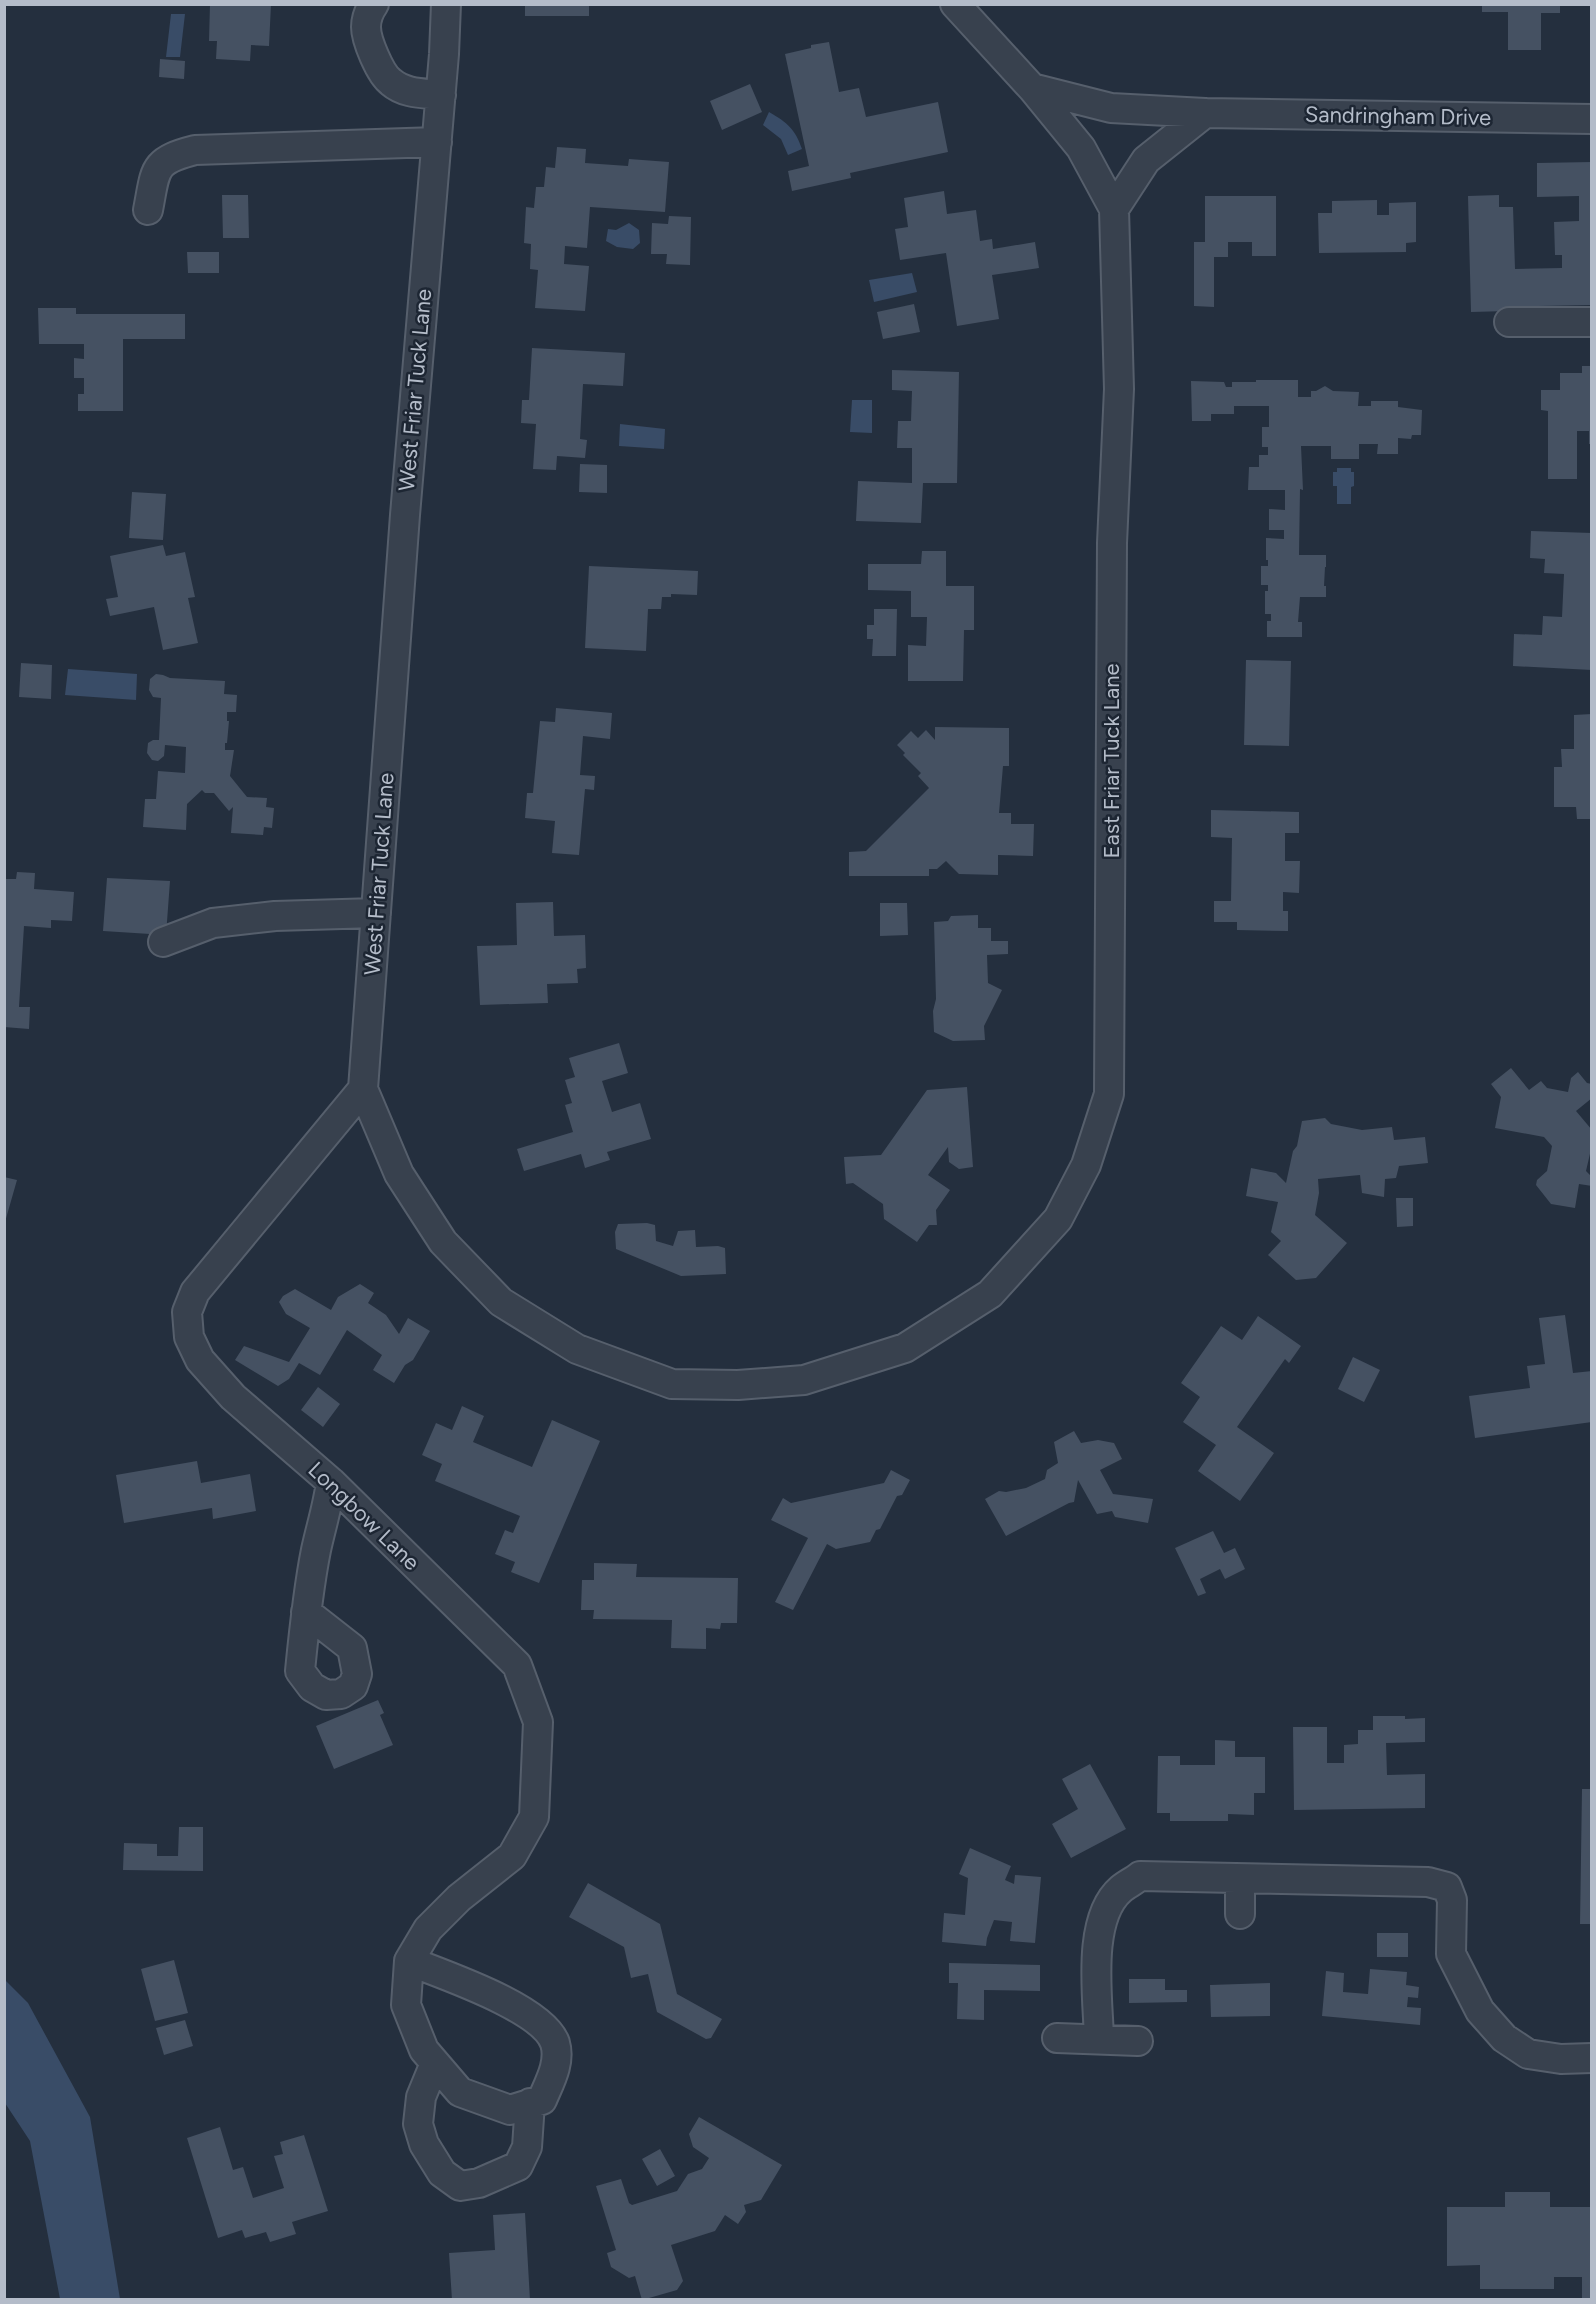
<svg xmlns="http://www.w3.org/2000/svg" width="1596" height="2304" viewBox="0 0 1596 2304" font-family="Figtree,sans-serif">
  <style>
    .water { fill: #394c67 }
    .building { fill: #455162 }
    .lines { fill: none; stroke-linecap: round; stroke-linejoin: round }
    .minor-casing { stroke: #565f6c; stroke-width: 32 }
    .minor { stroke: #38414e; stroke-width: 28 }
    .labels { text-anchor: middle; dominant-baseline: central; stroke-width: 5; stroke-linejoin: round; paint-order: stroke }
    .street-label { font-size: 22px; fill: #b4bcc9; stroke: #1d2633 }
  </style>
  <rect width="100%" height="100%" fill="#242f3e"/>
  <path class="water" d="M171,14H185L180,57H166Z
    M769,112C788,123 795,129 802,149L788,155L781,139L763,125Z
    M629,223L639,230L640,243L633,249L617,247L606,241L608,229L616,230Z
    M912,273L917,292L874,302L869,280Z
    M852,400H872V433L850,432Z
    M620,424L665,429L664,449L619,446Z
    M1337,468H1351V472H1354V486L1351,487V504H1337V486H1333V472H1337Z
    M68,669L137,674L136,700L65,695Z
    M5,1980L28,2003L90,2117L120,2299H60L30,2141L5,2103Z"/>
  <path class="building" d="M210,4H271L269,46L251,45L250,61L216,59L217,41H209Z
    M525,4H589V16H525Z
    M1482,4H1560V13H1541V50H1508V12H1482Z
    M829,42L839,92L859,88L866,117L938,102L948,152L850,173L851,178L792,191L788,171L809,166L785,54L811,48V45Z
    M160,59L185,61L184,79L159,77Z
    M750,84L762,112L722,130L710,101Z
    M557,147L586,149L585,163L628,166L629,159L669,162L665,212L590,207L587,248L565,246L564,264L589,266L585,311L535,308L538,270L530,269L531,244L524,243L526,207L534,208L536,187H544L546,167L555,168Z
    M1592,162V305L1539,306V310L1471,312L1468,196L1499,195V207H1513L1515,269L1562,268V255H1555L1554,222L1579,221V196L1537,197V163Z
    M944,191L947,214L976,210L980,241L992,239L993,249L1035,242L1039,268L992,275L999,319L957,326L946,253L900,260L895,229L908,227L904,198Z
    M222,195H248L249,238H223Z
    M1205,196H1276V256H1252V242H1228V257H1214V307L1194,306V242H1205Z
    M1377,200V215H1389V203L1416,202V242L1406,243V252L1319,253L1318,213H1332V201Z
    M669,216L691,217L690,265L666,264L667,254H651L652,223L668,224Z
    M187,252H219V273H188Z
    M914,304L920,332L883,339L877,312Z
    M38,308H76V314H185V339H123V411H78V394H84V378H74V358L84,359V344H39Z
    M532,348L625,353L623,386L583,384L580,439L587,440L585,458L557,456L556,470L533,469L536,424L521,423L522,400H529Z
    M1582,366H1592V444H1589V431H1577V479H1548V411L1541,410V390H1560V373H1582Z
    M892,370L959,372L957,483H923L921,523L856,521L858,481L912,483V448H897L898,421H911L912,391L892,390Z
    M1256,380H1298V397H1311V391H1316L1325,386L1333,391L1359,392L1358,406H1371V401H1398V407L1422,410L1421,435H1412L1411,439L1398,438V454H1377L1378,444H1359V459H1331V446H1301L1303,490L1300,489L1299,555H1326V567H1325L1324,586H1326V597H1300L1298,622H1302V637H1267V621H1271V614H1265V591H1268V585H1261V566H1268V560H1266V538L1284,539V530H1269V509L1285,510V490H1248L1249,467H1259V455H1268V447H1262V427H1269V406H1234V414H1211V421H1192L1191,381L1224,382L1226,387H1232V382H1256Z
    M580,464L607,465V493L579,492Z
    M132,492L166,494L163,540L129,538Z
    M1531,531L1592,533V670L1513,666L1514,634L1542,635L1543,616L1562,617L1564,574L1544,573L1545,559L1530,558Z
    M163,545L166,556L185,552L195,597L188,598L198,643L163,650L154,607L110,616L106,599L118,597L110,556Z
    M922,551H946V586H974V630H964L963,681H908V645L926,646L927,617H911V591L868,590V564H921Z
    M589,566L698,571L697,595L671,594V597H662L661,609H648L646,651L585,648Z
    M874,609H897L896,656H872L873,639H867V625H874Z
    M1246,660L1291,661L1289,746L1244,745Z
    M21,663L52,665L51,699L19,697Z
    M156,674L163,675L170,678L225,681L224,694L237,695L236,712H227V721H229L227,743H225V750H234L230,776L247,797L267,798L266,807L274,808L272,828L264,827L263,835L231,833L233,807L229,811L214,793H205L202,790L187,804L186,830L143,827L145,799H156L158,771L185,773L186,747L165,745L164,756L158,761L152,760L147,753L148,743L153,740H159L161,698L153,697L149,690L150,679Z
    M556,708L612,713L610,739L583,736L580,775L595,776L594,790L585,789L579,855L552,853L555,821L525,818L527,793H533L540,721L555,722Z
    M1592,714V819H1577L1576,807H1554V767H1562L1561,749H1574V715Z
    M935,727L1009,728V766H1003L999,813H1011V824H1034L1033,856L998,855V875L959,874L946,861L937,869H929V876H849V852L866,851L929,788L918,776L921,773L903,755L905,753L897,745L911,731L918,738L926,730L935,740Z
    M1211,810L1299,812V833H1285V861H1300L1299,893L1283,892V911H1288V931L1237,930V922H1214V901H1231L1232,838L1211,837Z
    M17,872L35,873L34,889L74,892L72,921L51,920V928L24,926L19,1007H30L29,1029L4,1027V879H16Z
    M107,878L170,881L166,935L103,931Z
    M553,902L554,936L585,935L586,968L577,969L578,983L547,984L548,1003L480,1005L477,946L517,945L516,903Z
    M880,903H907L908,935L880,936Z
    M978,915V928H991V941H1008V954L987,955L988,983L1002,990L984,1026L985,1040L953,1041L934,1032L933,1011L936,999L934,922L948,921L951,916Z
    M619,1043L628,1073L602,1081L612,1112L640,1103L651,1139L607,1152L610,1160L585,1168L581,1154L524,1171L517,1149L573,1132L565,1105L572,1103L565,1080L575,1077L569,1058Z
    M1511,1068L1529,1090L1541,1081L1547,1088L1568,1092L1571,1078L1578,1072L1587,1083L1592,1084V1098L1576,1111L1592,1130V1145L1586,1171L1592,1177V1186L1579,1184L1575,1208L1551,1204L1536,1185L1537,1180L1547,1171L1552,1146L1544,1137L1495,1128L1501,1097L1491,1084Z
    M967,1087L973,1167L959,1169L949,1162L948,1147L928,1175L950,1190L936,1210L937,1225H929L917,1242L884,1219L883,1204L853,1183L846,1184L844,1157L881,1155L927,1090Z
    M1325,1118L1331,1124L1362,1130L1392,1127L1394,1140L1425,1137L1428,1163L1399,1166L1396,1178L1385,1179L1384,1197L1362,1193L1360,1175L1318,1179L1319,1193L1315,1215L1347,1243L1316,1278L1296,1280L1268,1255L1281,1241L1271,1232L1278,1202L1246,1196L1251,1168L1276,1173L1286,1183L1293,1151L1297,1146L1302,1121Z
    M4,1177L17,1180L5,1222H4Z
    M1396,1198H1413V1226L1397,1227Z
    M647,1223L655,1225L656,1241L673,1246L678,1231L695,1230L696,1247L718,1246L725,1248L726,1274L681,1276L616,1249L615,1232L618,1224Z
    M360,1284L374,1293L368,1303L386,1315L399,1334L408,1318L430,1331L413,1360L405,1365L394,1383L373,1370L382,1355L347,1330L320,1375L299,1363L289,1379L278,1386L235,1360L244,1346L289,1362L310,1328L286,1314L279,1302L283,1296L295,1289L331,1310L338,1297Z
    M1565,1315L1573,1373L1592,1371V1422L1475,1438L1469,1396L1530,1388L1527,1366L1545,1364L1539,1318Z
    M1258,1316L1301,1346L1289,1363L1285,1359L1237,1427L1274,1453L1240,1501L1198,1471L1216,1445L1183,1422L1200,1397L1181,1383L1221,1326L1242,1340Z
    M1353,1357L1380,1370L1364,1402L1338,1389Z
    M318,1387L340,1404L323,1427L301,1410Z
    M462,1406L484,1416L473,1442L532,1467L552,1420L600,1441L539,1583L511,1572L515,1562L495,1554L505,1530L513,1533L520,1516L435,1481L442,1464L422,1455L436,1423L452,1430Z
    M1074,1431L1081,1443L1098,1440L1114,1443L1122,1459L1100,1470L1113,1494L1153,1499L1148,1523L1115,1517L1112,1511L1097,1514L1078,1480L1074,1502L1069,1503L1006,1536L985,1499L999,1491L1006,1492L1026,1488L1045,1479L1047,1470L1058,1463L1054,1442Z
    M197,1461L201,1483L250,1474L256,1511L213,1519L212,1508L124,1523L116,1475Z
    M891,1470L910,1480L902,1495L897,1496L880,1529L876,1530L870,1542L836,1549L827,1544L793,1610L775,1602L808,1538L771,1520L783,1498L791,1503L884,1483Z
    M1213,1531L1224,1553L1235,1548L1245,1569L1225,1579L1220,1569L1200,1579L1206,1593L1198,1596L1175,1548Z
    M594,1563L637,1564L636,1577L738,1578L737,1623H721L720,1629L706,1628V1649L671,1648L672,1620L593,1619L594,1610H581L582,1580H594Z
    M378,1700L384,1713L380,1715L393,1745L334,1769L316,1726Z
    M1373,1716H1405V1719L1425,1718V1742L1386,1743L1387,1775L1425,1774V1808L1294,1810L1293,1727H1327V1763H1344V1745L1358,1744V1730H1373Z
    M1215,1740L1235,1741V1757H1265V1793H1254V1815L1228,1814V1821H1170V1813H1157L1158,1756H1180V1765H1215Z
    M1090,1764L1126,1829L1071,1858L1052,1824L1078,1809L1062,1779Z
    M1582,1789H1592V1924H1580Z
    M179,1827H203V1871L123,1870L124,1843L157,1844V1856H178Z
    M970,1848L1011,1866L1005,1880L1014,1884L1015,1875L1041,1877L1035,1943L1010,1941L1012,1922L994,1920L987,1938L986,1946L942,1942L944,1913L965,1915L968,1878L959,1874Z
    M588,1883L660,1924L677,1994L722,2019L711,2038L706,2039L657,2012L648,1974L631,1978L624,1947L569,1917Z
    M1377,1933H1408V1957H1377Z
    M174,1960L188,2013L155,2021L141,1969Z
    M949,1963L1040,1965V1991L984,1990V2020L957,2019L958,1983H949Z
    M1370,1969L1407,1972L1406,1985L1419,1987L1418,1998L1408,1997L1407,2007L1421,2008L1420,2025L1322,2016L1326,1971L1344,1973L1343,1992L1368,1994Z
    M1129,1979H1165V1990H1187V2002L1129,2003Z
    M1270,1983V2016L1211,2017L1210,1985Z
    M185,2020L193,2046L164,2055L156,2028Z
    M699,2117L782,2165L761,2200L744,2205L746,2212L738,2224L725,2215L715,2231L671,2245L683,2281L677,2290L642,2300L635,2276L629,2278L611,2267L607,2253L616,2250L596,2186L621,2179L629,2203L632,2205L677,2191L688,2174L702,2169L709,2158L693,2147L689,2134Z
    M220,2127L233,2170L243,2167L253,2198L284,2188L274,2156L283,2154L280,2142L304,2135L328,2211L292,2222L296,2234L270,2242L266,2232L245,2238L242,2230L218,2238L187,2138Z
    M660,2149L675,2176L657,2186L642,2159Z
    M1505,2192H1550V2207H1592V2300H1582V2277H1554V2289H1480V2265L1447,2266V2207H1505Z
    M525,2213L530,2300H452L449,2253L495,2250L493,2215Z"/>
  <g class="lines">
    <g class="minor-casing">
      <path id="minor" d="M374,4C369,11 366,19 366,27C366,40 380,74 391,82C405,94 423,93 441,95
        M446,4L444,54L405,515L363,1089L399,1174L443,1242L501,1302L577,1349L672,1384L738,1385L804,1380L905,1348L990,1294L1058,1219L1086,1165L1109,1094L1112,543L1119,389L1114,209L1081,148L1032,88
        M955,4L1032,88L1111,108L1205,113L1592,119
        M1114,209L1146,160L1205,113
        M148,210C156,169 152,161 195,150L437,142
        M1509,322H1592
        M163,942L213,923L275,916L376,913
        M363,1089L195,1292L187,1312L189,1337L200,1360L233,1397L331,1482L517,1665L538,1722L534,1817L512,1856L459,1898L428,1929L409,1961
        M306,1612L352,1648L357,1674L353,1686L341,1694L326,1695L312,1687L300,1671C304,1630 308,1590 316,1550C321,1527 328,1505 331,1482
        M1240,1879V1914
        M409,1961C444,1975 543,2008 555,2043C561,2063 549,2083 542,2100L510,2110L460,2092L424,2050L406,2005Z
        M1057,2038L1138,2041
        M1099,2039C1098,1998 1086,1919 1121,1889C1127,1884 1134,1881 1140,1876L1428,1882L1447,1887L1452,1900L1451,1954L1480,2011L1504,2038L1528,2054L1561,2059L1592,2058
        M435,2063L421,2097L418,2124L424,2144L442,2173L460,2186L479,2183L518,2166L527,2147L530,2103"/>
    </g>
    <use href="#minor" class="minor"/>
  </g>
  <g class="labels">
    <g class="street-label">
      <text transform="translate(1398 116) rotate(1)">Sandringham Drive</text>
      <text transform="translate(415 390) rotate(-85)">West Friar Tuck Lane</text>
      <text transform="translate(1111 761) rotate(-90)">East Friar Tuck Lane</text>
      <text transform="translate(379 874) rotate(-86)">West Friar Tuck Lane</text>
      <text transform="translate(364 1516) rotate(44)">Longbow Lane</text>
    </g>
  </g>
  <rect width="1596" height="2304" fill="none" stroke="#b4bcc9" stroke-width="12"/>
</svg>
